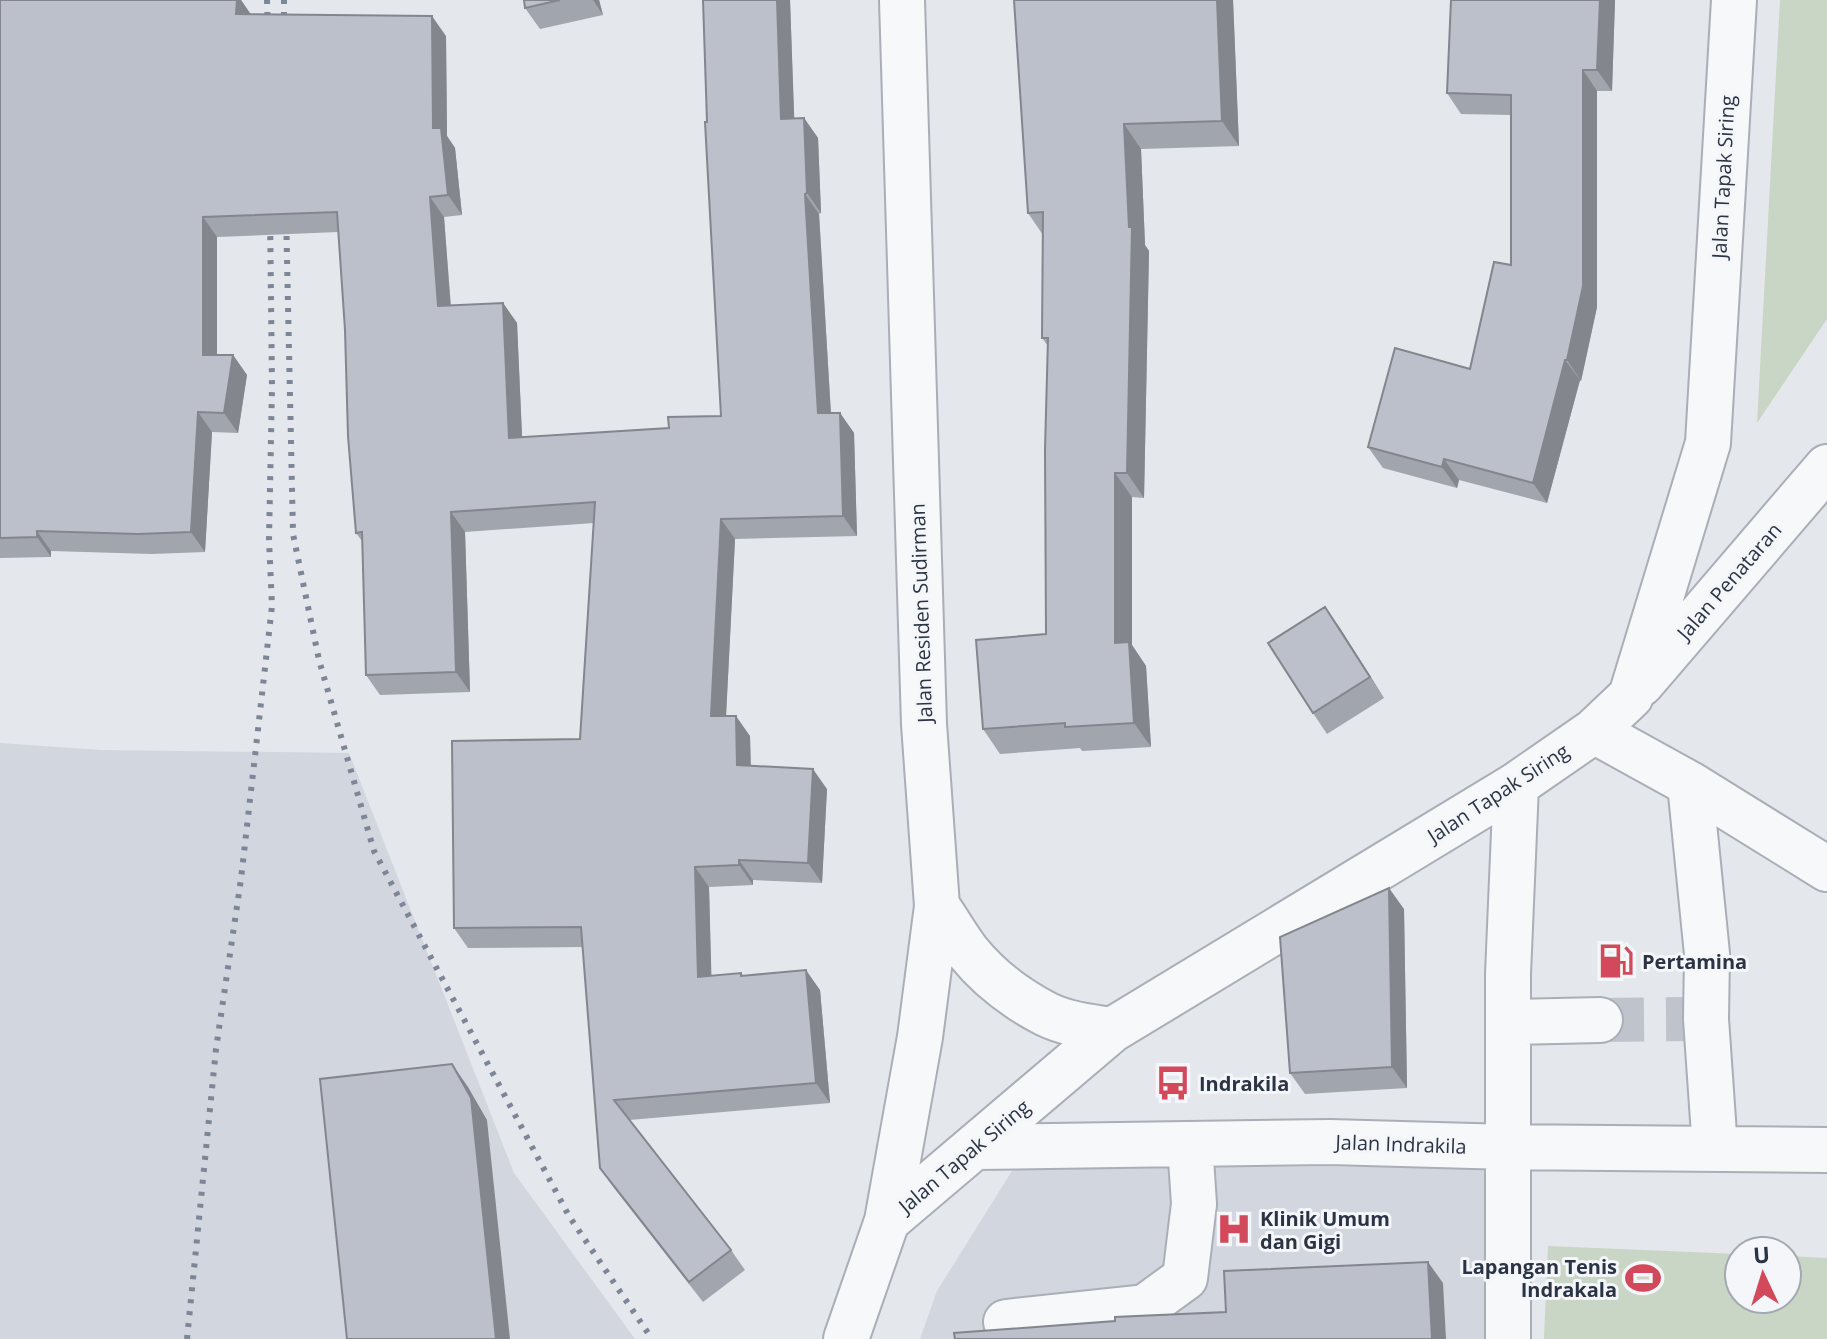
<svg xmlns="http://www.w3.org/2000/svg" width="1827" height="1339" viewBox="0 0 1827 1339" font-family="'Open Sans',sans-serif">
  <style>
    .built { fill: #d2d6de }
    .green { fill: #c9d6c5 }
    .lines { fill: none; stroke-linecap: round; stroke-linejoin: round }
    .minor-tunnel { stroke: #bfc3cb; stroke-width: 44; stroke-dasharray: 44 22; stroke-linecap: butt }
    .minor-casing { stroke: #a9aeb7; stroke-width: 48 }
    .minor { stroke: #f7f8fa; stroke-width: 44 }
    .rail { stroke: #7d8696; stroke-width: 6; stroke-dasharray: 4 8; stroke-linecap: butt }
    .wall { fill: #a1a5ae }
    .shaded-wall { fill: #83868d }
    .building { fill: #bbc0ca; stroke: #83868d; stroke-width: 2 }
    .labels { text-anchor: middle; dominant-baseline: central; stroke-width: 6; stroke-linejoin: round; paint-order: stroke }
    .street-label { font-size: 20px; fill: #2b3445; stroke: #f4f6f9 }
    .poi-label { font-size: 20px; font-weight: bold; fill: #2b3445; stroke: #f4f6f9; text-anchor: start }
  </style>
  <rect width="100%" height="100%" fill="#e4e7ec"/>
  <path class="built" d="M0,743L101,750L349,753L514,1173L635,1339H0Z
    M1015,1166L1493,1167L1490,1339H920L937,1291Z"/>
  <path class="green" d="M1780,0H1827V319L1757,423Z
    M1548,1246L1739,1254V1299H1787V1256L1827,1258V1339H1544Z"/>
  <g class="lines">
    <path class="minor-tunnel" d="M1600,1020L1691,1019"/>
    <g class="minor-casing">
      <path id="minor" d="M1641,684L1827,467
        M1594,731L1690,784L1827,869
        M1690,784L1707,954L1706,1019L1715,1149
        M937,906C948,921 957,938 968,952C989,978 1017,999 1046,1014C1066,1024 1090,1027 1112,1030
        M1508,1022L1600,1020
        M975,1147L1330,1142L1509,1147L1827,1150
        M887,1221L1112,1030L1516,785L1594,731L1631,696L1708,443L1734,0
        M1006,1322L1145,1307L1185,1278L1194,1204L1190,1144
        M846,1339L887,1221L920,1037L937,906L924,724L902,0
        M1508,1339V974L1516,785"/>
    </g>
    <use href="#minor" class="minor"/>
    <path class="rail" d="M267,0L268,36
      M284,0V36
      M286,212L293,534L319,660L374,851L569,1216L652,1339
      M187,1339L216,1049L241,879L272,606L269,540L272,387L270,212"/>
  </g>
  <path class="wall" d="M0,0H241L251,15L446,36L447,136L455,148L462,215L444,217L451,306L503,303L517,323L522,437L669,428L721,416L707,122L790,0L794,118H804L818,138L821,213L819,214L831,413H840L854,433L857,536L735,539L726,716L750,736L751,766L827,789L822,883L753,880V885L709,887L711,976L741,973L743,975L820,990L830,1103L629,1120L731,1250L745,1270L703,1302L614,1188L600,1168L583,947L468,948L454,928L580,739L594,523L465,532L470,692L380,695L366,675L362,541L356,533L345,330L338,232L217,237V355H233L247,375L238,433L212,432L205,552L152,554L51,551V557L0,558Z
    M524,0H599L603,15L540,29L525,8Z
    M1014,0H1233L1239,146L1141,149L1145,245L1149,251L1144,498L1132,497V645L1146,666L1151,747L1082,751L1080,748L1000,754L983,729L1046,634L1048,346L1042,338L1043,235L1028,213Z
    M1451,0H1615L1612,91H1597V307L1581,381L1580,380L1547,503L1459,480L1457,488L1383,468L1368,447L1470,369L1511,265V115L1461,114L1447,93Z
    M1325,607L1384,698L1327,734L1313,713Z
    M1404,909L1407,1088L1305,1094L1290,1073Z"/>
  <path class="shaded-wall" d="M237,0H241L252,16L236,14Z
    M593,0H599L603,15Z
    M777,0H790L795,139L781,119Z
    M1217,0H1233L1239,146L1222,121Z
    M1600,0H1615L1612,91L1597,70Z
    M432,16L446,36L447,136L455,148L462,215L448,195L433,128Z
    M1583,70L1597,91V307L1581,381L1567,360Z
    M804,118L818,138L821,213L807,193Z
    M1124,124L1141,149L1145,245L1149,251L1144,498L1127,473L1129,227Z
    M805,194L819,214L832,433L818,413Z
    M430,197L444,217L452,326L438,306Z
    M203,217L217,237V375L203,355Z
    M503,303L517,323L523,458L509,438Z
    M233,355L247,375L238,433L224,413Z
    M1565,360L1580,380L1547,503L1533,483Z
    M198,412L212,432L205,552L191,532Z
    M840,413L854,433L857,536L843,516Z
    M1444,459L1459,480L1457,488L1442,467Z
    M1115,473L1132,497V645L1146,666L1151,747L1134,723L1115,643Z
    M451,512L465,532L470,692L456,672Z
    M721,519L735,539L725,736L711,716Z
    M37,531L51,551V557L37,537Z
    M1325,607L1340,628L1384,698L1370,677Z
    M736,716L750,736L751,785L737,765Z
    M813,769L827,789L822,883L808,863Z
    M739,860L753,880V885L739,865Z
    M695,867L709,887L712,997L698,977Z
    M1389,888L1404,909L1407,1088L1392,1067Z
    M806,970L820,990L830,1103L816,1083Z
    M452,1064L468,1087L487,1120L510,1339H496Z
    M1428,1262L1443,1283L1446,1339H1432Z"/>
  <path class="building" d="M0,0H237L236,14L432,16L433,128H441L448,195L430,197L438,306L503,303L509,438L669,428L668,417L721,416L705,122H707L703,0H777L781,119L804,118L807,193L805,194L818,413H840L843,516L721,519L711,716H736L737,765L813,769L808,863L739,860V865L695,867L698,977L741,973V976L806,970L816,1083L614,1100L731,1250L689,1282L600,1168L581,927L454,928L452,741L580,739L595,502L451,512L456,672L366,675L362,532L356,533L348,436L345,330L337,212L203,217V355H233L224,413L198,412L191,532L138,534L37,531V537L0,538Z
    M524,0H560L525,8Z
    M1014,0H1217L1222,121L1124,124L1129,227H1132L1127,473H1115V643L1129,642L1134,723L1065,727V723L983,729L976,640L1046,634L1045,450L1048,338H1042L1043,212L1028,213Z
    M1451,0H1600L1597,70H1583V286L1567,360H1565L1533,483L1444,459L1442,467L1368,447L1395,348L1470,369L1494,262L1511,265V95L1447,93Z
    M1325,607L1370,677L1313,713L1268,643Z
    M1389,888L1392,1067L1290,1073L1280,937Z
    M452,1064L471,1098L496,1339H347L320,1079Z
    M1428,1262L1432,1339H955L954,1333L1115,1321V1317L1226,1312L1224,1271Z"/>
  <defs>
    <g id="fuel-bare" transform="scale(2.76)"><path d="M-5.5-6h7V0h2V4h1.3V-2.5L3-4.5l.8-.8L6-3V5H2.5V1h-1V6h-7ZM-4.2-4.7v3.2H.2V-4.7Z" fill="#d1495b" stroke="#f4f6f9" stroke-width="2.5" paint-order="stroke"/></g>
    <g id="bus-bare" transform="scale(2.76)"><path d="M-5-6H5V4H4V6H2V4H-2V6H-4V4H-5ZM-3.5-4V0h7V-4ZM-3.5 1.2v1.5H-2V1.2ZM2 1.2v1.5H3.5V1.2Z" fill="#d1495b" stroke="#f4f6f9" stroke-width="2.5" paint-order="stroke"/></g>
    <g id="hospital-bare" transform="scale(2.76)"><path d="M-5-5h3v3.5h4V-5h3V5h-3V1.5h-4V5h-3Z" fill="#d1495b" stroke="#f4f6f9" stroke-width="2.5" paint-order="stroke"/></g>
    <g id="stadium-bare" transform="scale(2.76)"><path d="M0-5a6.5 5 0 1 0 0 10a6.5 5 0 1 0 0-10ZM-3.5-1.8h7v3.6h-7Z" fill="#d1495b" stroke="#f4f6f9" stroke-width="2.5" paint-order="stroke"/></g>
  </defs>
  <g fill-rule="evenodd">
    <use href="#fuel-bare" x="1616" y="961"/>
    <use href="#bus-bare" x="1173" y="1083"/>
    <use href="#hospital-bare" x="1234" y="1229"/>
    <use href="#stadium-bare" x="1643" y="1278"/>
  </g>
  <g class="labels">
    <g class="street-label">
      <text transform="translate(1723 177) rotate(-87)">Jalan Tapak Siring</text>
      <text transform="translate(1729 581) rotate(-49)">Jalan Penataran</text>
      <text transform="translate(921 613) rotate(-92)">Jalan Residen Sudirman</text>
      <text transform="translate(1498 793) rotate(-33)">Jalan Tapak Siring</text>
      <text transform="translate(1401 1144) rotate(2)">Jalan Indrakila</text>
      <text transform="translate(964 1156) rotate(-40)">Jalan Tapak Siring</text>
    </g>
    <g class="poi-label">
      <text x="1642" y="961">Pertamina</text>
      <text x="1199" y="1083">Indrakila</text>
      <text x="1260" y="1218">Klinik Umum<tspan x="1260" dy="23">dan Gigi</tspan></text>
      <text x="1617" y="1266" text-anchor="end">Lapangan Tenis<tspan x="1617" dy="23">Indrakala</tspan></text>
    </g>
  </g>
  <g transform="translate(1763 1275) rotate(356)"><circle r="38" fill="#f4f6f9" stroke="#a4a8b1" stroke-width="2"/>
  <path d="M0-6L14 30L0 20L-14 30Z" fill="#d1495b"/>
  <text y="-12" font-size="22" font-weight="bold" text-anchor="middle" fill="#2b3445">U</text>
  </g>
</svg>
